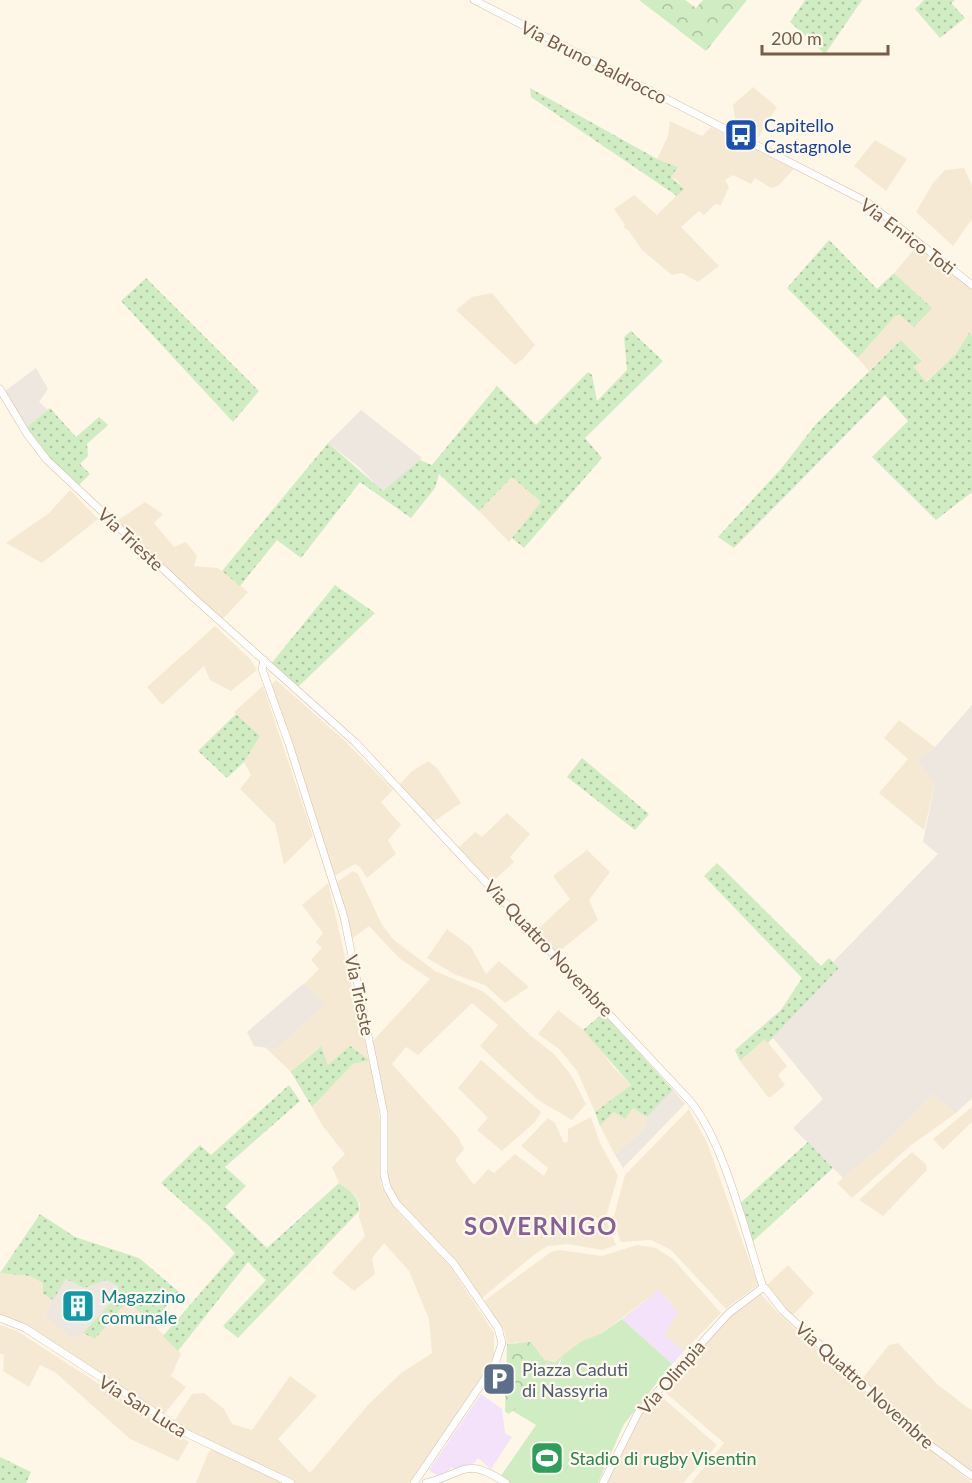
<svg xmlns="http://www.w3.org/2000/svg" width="972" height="1483" viewBox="0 0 972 1483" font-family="Lato,sans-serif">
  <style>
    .residential { fill: #f6e9d3 }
    .industrial { fill: #ede7e0 }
    .education { fill: #f3e2fa }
    .grass { fill: url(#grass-dots) }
    .forest { fill: url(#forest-crowns) }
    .pitch { fill: #d0ecc3 }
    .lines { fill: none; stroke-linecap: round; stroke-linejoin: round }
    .secondary-casing { stroke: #d3bfa8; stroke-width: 8 }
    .secondary { stroke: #fff; stroke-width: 7 }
    .labels { text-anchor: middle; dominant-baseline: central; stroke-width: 4.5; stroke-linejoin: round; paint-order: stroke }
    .street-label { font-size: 18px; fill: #795d49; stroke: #fff9ed }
    .transit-label { font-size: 18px; fill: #164399; stroke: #fff9ed; text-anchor: start }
    .culture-label { font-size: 18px; fill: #0d838f; stroke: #fff9ed; text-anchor: start }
    .service-label { font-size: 18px; fill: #4e5e75; stroke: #fff9ed; text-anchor: start }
    .leisure-label { font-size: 18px; fill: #27864d; stroke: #fff9ed; text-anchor: start }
    .district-label { font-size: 24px; font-weight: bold; letter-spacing: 1.5px; fill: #886095; stroke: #fff9ed }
  </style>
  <defs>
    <pattern id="grass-dots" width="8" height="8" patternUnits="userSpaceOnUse" patternTransform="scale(1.5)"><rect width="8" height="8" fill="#d0ecc3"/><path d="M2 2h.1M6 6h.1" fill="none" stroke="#aec2a0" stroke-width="1.8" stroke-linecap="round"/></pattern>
    <pattern id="forest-crowns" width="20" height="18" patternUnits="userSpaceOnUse" patternTransform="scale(1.5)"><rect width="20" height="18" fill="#d0ecc3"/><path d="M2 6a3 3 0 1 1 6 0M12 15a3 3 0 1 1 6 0" fill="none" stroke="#aec2a0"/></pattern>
  </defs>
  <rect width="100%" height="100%" fill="#fef6e6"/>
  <path class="residential" d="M753,87L777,107L756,141L737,131L733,105Z
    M670,121L702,136L711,127L794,169L778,186L771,188L755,178L751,184L733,175L725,180L729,187L721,205L715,204L704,215L699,211L681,227L719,266L698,282L682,273L672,275L642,250L629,231L623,227L625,225L614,209L634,195L657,215L683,189L676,179L670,177L678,167L657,159L668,136Z
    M875,140L907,159L886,191L854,166Z
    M964,168L972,186V219L953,246L916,212L933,183L945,170Z
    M917,246L972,290V336L969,334L956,354L925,382L914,367L922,360L901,340L869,371L858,358L894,317L932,308L894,273Z
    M492,293L535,345L523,359L515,365L456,310L472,297Z
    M512,477L541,502L509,542L479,511Z
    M70,490L98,519L42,563L6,543L49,513Z
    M145,502L163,514L154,523L174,547L186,542L197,556L194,566L218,568L248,592L221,621L117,521Z
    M215,626L250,659L257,670L231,691L210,680L204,666L162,705L147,687Z
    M276,680L344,740L393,790L381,802L401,825L388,840L396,854L367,878L360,867L355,864L333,877L270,686Z
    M263,686L313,836L284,865L275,824L240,789L251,775L244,762L260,736L234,712Z
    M899,720L935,747L918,761L935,784L924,830L879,793L908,759L884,738Z
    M428,761L437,768L461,803L433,822L399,785L411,772Z
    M507,813L530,834L510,857L514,862L491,883L458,848L475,832L482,837Z
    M587,850L610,872L589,900L598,920L557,953L536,931L570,899L553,876Z
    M353,871L358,874L382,925L394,940L435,971L482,991L492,999L531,1036L554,1054L571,1075L586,1104L572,1120L538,1100L480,1046L498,1025L472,1003L418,1055L406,1047L392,1064L458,1137L464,1149L455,1160L474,1185L488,1169L494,1173L515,1154L544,1176L548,1168L521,1146L548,1118L555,1123L564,1143L568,1141V1129L591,1117L600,1143L618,1176L607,1213L609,1229L616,1245L602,1250L568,1244L548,1246L535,1254L481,1299L403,1208L387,1183L386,1120L371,1043L430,979L399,958L369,926L349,941L334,884Z
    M328,883L373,1078L380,1121L381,1185L398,1212L450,1266L494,1333V1355L486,1372L410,1483H296L173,1423L192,1394L204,1393L224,1409L232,1424L252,1430L290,1376L317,1396L278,1439L310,1473L368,1405L400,1374L432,1353L429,1319L409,1271L384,1243L372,1258L375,1274L354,1291L332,1273L365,1236L359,1217L360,1204L355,1195L339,1183L332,1167L345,1154L322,1125L312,1107L353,1064L368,1060L328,1065L320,1046L291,1072L265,1047L276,1049L326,1003L303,985L319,969L311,960L322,948L316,942L323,933L302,905Z
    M447,929L471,947L486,974L499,961L529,987L505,1003L485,985L456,975L427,958Z
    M558,1010L591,1036L613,1067L631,1085L595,1112L577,1071L559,1049L538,1034Z
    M765,1039L787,1066L778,1075L785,1085L771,1097H768L740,1061Z
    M481,1060L541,1112L535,1122L502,1151L477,1130L488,1118L458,1088Z
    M933,1094L956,1113L910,1146L852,1198L837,1183L881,1147Z
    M633,1107L647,1117L645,1127L615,1155L600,1126L614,1112Z
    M972,1107V1122L943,1150L933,1139Z
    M689,1109L708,1145L758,1285L726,1309L671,1250L651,1240L621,1242L613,1220L625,1175Z
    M912,1152L926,1164L927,1170L883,1216L859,1200Z
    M637,1245L656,1248L673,1259L721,1313L684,1351L664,1335L678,1312L659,1290L602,1333L582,1341L555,1362L543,1360L518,1342L507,1344L504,1330L484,1301L551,1252L560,1250L602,1256Z
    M788,1265L814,1293L792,1316L766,1286Z
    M0,1273L30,1276L43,1283V1294L52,1299L45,1316L72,1337L84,1334L95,1339L127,1301L147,1317L181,1354L171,1376L186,1387L162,1417L0,1317Z
    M759,1292L780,1315L886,1412L972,1483H691L724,1443L660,1388L719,1323Z
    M0,1325L17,1331L189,1442L178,1461L130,1439L56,1373L40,1365L29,1387L3,1371L4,1355L0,1353Z
    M898,1343L937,1384L972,1411V1472L930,1441L861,1380L889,1345Z
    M656,1392L717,1445L683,1483H604L630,1427Z
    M214,1449L250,1466L281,1483H196L209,1451Z"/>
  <path class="industrial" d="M36,368L48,389L39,402L48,410L26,428L5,391Z
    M361,410L422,458L383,492L359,467L328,443Z
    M972,705V1098L956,1113L933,1094L881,1147L843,1178L793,1128L823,1099L773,1038L839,968L833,962L938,854L923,842L935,784L918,761L935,747Z
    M303,984L326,1003L276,1049L254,1046L247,1032Z
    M673,1090L685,1104L623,1168L615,1155L645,1127L647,1117Z
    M66,1279L84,1288L106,1280L118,1286L116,1297L84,1334L72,1338L45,1316L52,1299Z"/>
  <path class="education" d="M659,1290L678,1312L664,1335L684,1351L672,1364L622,1319Z
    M481,1394L502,1409L505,1433L512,1437L491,1469L478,1458L474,1463L455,1469L451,1467L447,1472L437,1475L429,1470Z"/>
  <path class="grass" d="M805,0H862L825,54L790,22Z
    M924,0H955L951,3L965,18L940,38L915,9Z
    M530,88L657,159L678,167L671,177L684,189L677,196L531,97Z
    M829,240L877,289L894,273L932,308L914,327L900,315L894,317L858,358L787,288Z
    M146,278L259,391L233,422L121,301Z
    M631,331L663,361L585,438L602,458L524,548L512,538L541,502L512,477L479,511L439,474L435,488L411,518L360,482L301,558L277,540L240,586L222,571L328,443L383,491L420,460L432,465L497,386L536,425L588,372L592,375L597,401L627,370L624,337Z
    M969,333L972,336V492L936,520L872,457L908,421L885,395L734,548L718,537L780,470L816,424L901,340L922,361L914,367L926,382L956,354Z
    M50,408L76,437L99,417L108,425L87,444L88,456L80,464L90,474L78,486L42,452L26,428Z
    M335,585L375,613L297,688L270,665Z
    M236,714L260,736L244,762L227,778L198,751Z
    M582,758L649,814L635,830L567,777Z
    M717,863L821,966L829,958L839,968L768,1043L765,1039L740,1061L735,1050L781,1010L802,978L704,876Z
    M603,1013L673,1090L647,1117L633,1108L625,1119L614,1112L600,1126L595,1112L631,1085L583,1030Z
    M321,1046L328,1065L350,1046L369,1060L353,1064L312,1107L291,1072Z
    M289,1085L300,1101L225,1167L246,1186L225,1207L267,1248L339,1183C349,1191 360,1196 359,1211L238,1338L223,1326L266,1280L248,1262L178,1351L163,1336L235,1253L207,1224L161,1183L200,1145L211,1155Z
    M808,1142L833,1168L751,1243L737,1206Z
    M40,1214L75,1237L139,1258L179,1292L152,1323L127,1301L95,1339L83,1333L116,1297L118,1286L106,1280L84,1288L66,1279L53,1300L43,1294V1283L30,1276L0,1273Z
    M0,1457L31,1472L26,1483H0Z"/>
  <path class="forest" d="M639,0H685L696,8L703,0H747L706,51Z
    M531,1342L544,1360L555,1362L563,1355C553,1377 529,1402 508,1414L505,1411L507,1344Z"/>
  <path class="pitch" d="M622,1319L672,1364L624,1424L598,1483H507L500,1477L536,1425L513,1411L559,1366L563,1355L582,1341L602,1333Z"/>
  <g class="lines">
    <g class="secondary-casing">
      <path id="secondary" d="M474,0L867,202L972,285
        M0,389L27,434L47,460L193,597L356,743L691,1102C724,1143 745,1231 762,1284
        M264,660L262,669L289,744L344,917L384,1114V1174L387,1187L396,1203L454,1264L498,1328L502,1343L495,1364L414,1483
        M765,1288L783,1311L926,1442L972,1476
        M0,1318L25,1328L188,1434L291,1483
        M426,1483C466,1473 465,1456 506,1483
        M603,1483L638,1413L729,1313L761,1289"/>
    </g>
    <use href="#secondary" class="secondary"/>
  </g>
  <defs>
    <g id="bus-square" transform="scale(1.725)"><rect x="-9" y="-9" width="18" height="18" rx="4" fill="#1a4fb4" stroke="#fff9ed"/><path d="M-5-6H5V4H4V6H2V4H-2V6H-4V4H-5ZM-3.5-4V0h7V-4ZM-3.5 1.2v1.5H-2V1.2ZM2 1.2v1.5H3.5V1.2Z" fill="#fff"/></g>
    <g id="building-square" transform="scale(1.725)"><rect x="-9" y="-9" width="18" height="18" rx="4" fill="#0f9aa8" stroke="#fff9ed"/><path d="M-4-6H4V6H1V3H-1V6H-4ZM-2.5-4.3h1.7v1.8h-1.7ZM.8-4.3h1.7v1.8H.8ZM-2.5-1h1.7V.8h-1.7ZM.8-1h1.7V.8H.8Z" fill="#fff"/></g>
    <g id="parking-square" transform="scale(1.725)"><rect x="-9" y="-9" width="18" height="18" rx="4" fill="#5c6f8a" stroke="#fff9ed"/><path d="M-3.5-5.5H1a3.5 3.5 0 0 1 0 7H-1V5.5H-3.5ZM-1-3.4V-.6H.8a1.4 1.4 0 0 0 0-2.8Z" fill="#fff"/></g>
    <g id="stadium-square" transform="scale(1.725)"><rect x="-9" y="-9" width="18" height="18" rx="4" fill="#2e9e5b" stroke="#fff9ed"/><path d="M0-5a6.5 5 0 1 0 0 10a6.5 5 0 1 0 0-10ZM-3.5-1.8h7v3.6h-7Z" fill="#fff"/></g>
  </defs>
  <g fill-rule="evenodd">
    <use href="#bus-square" x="741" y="135"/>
    <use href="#building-square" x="78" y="1306"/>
    <use href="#parking-square" x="499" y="1379"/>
    <use href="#stadium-square" x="547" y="1458"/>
  </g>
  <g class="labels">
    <g class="street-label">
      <text transform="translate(594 62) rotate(27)">Via Bruno Baldrocco</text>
      <text transform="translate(908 236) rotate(37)">Via Enrico Toti</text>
      <text transform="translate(131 539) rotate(43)">Via Trieste</text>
      <text transform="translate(549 948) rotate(47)">Via Quattro Novembre</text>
      <text transform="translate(360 995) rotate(78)">Via Trieste</text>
      <text transform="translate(671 1377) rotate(-49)">Via Olimpia</text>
      <text transform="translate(865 1385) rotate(42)">Via Quattro Novembre</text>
      <text transform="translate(143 1406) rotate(32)">Via San Luca</text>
    </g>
    <g class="transit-label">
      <text x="764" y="125">Capitello<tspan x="764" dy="21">Castagnole</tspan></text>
    </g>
    <g class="culture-label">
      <text x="101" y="1296">Magazzino<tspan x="101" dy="21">comunale</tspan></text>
    </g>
    <g class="service-label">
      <text x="522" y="1369">Piazza Caduti<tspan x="522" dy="21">di Nassyria</tspan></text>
    </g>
    <g class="leisure-label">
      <text x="570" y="1458">Stadio di rugby Visentin</text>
    </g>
    <g class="district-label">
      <text x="541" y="1225">SOVERNIGO</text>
    </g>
  </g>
  <path d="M762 45v9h126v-9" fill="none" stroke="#795d49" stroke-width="3"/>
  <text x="771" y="45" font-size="18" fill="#795d49" stroke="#fff9ed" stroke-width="4.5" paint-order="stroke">200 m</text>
</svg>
